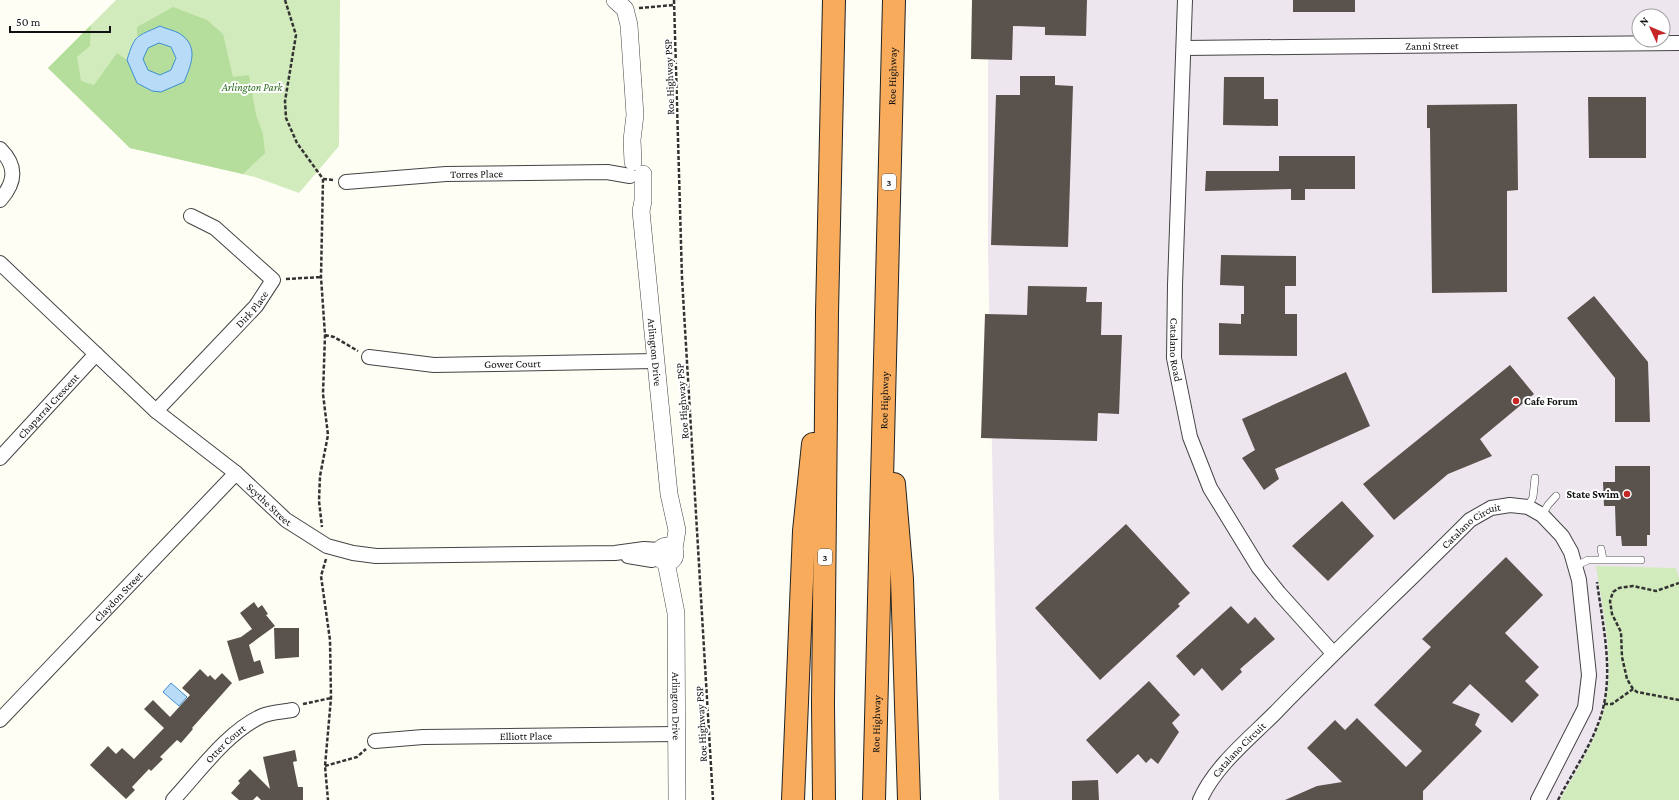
<svg xmlns="http://www.w3.org/2000/svg" width="1679" height="800" viewBox="0 0 1679 800" font-family="'Crimson Pro',serif">
  <style>
    .industrial { fill: #eee6ef; fill-rule: evenodd }
    .green { fill: #d2ebbc }
    .forest { fill: #b5dd9b }
    .water { fill: #b8dcf8; stroke: #3d8dd1; fill-rule: evenodd }
    .building { fill: #5a534d }
    .lines { fill: none; stroke-linecap: round; stroke-linejoin: round }
    .service-casing { stroke: #444; stroke-width: 8 }
    .minor-casing { stroke: #444; stroke-width: 16 }
    .tertiary-casing { stroke: #444; stroke-width: 18 }
    .motorway-casing { stroke: #222; stroke-width: 24 }
    .path { stroke: #333; stroke-width: 2.5; stroke-dasharray: 4 2; stroke-linecap: butt }
    .service { stroke: #fff; stroke-width: 7 }
    .minor { stroke: #fff; stroke-width: 14 }
    .tertiary { stroke: #fff; stroke-width: 17 }
    .motorway { stroke: #f7ab5b; stroke-width: 22 }
    .poi-dot { fill: #c52524; stroke: #fff; stroke-width: 1.5 }
    .labels { text-anchor: middle; dominant-baseline: central; stroke-width: 4; stroke-linejoin: round; paint-order: stroke }
    .shield { fill: #fff; stroke: #585858; stroke-width: 1 }
    .shield-label { font-size: 10px; font-weight: bold; fill: #111 }
    .street-label { font-size: 11px; fill: #111; stroke: #fff }
    .park-label { font-size: 11px; font-style: italic; fill: #2a6b1e; stroke: #fff }
    .poi-label { font-size: 11px; font-weight: bold; fill: #111; stroke: #fff; text-anchor: start }
  </style>
  <rect width="100%" height="100%" fill="#fffef5"/>
  <path class="industrial" d="M988,0H1679V800H999L988,251ZM1639,16H1663V40H1639Z"/>
  <path class="green" d="M116,0H340L339,146L299,193L255,177L130,148L48,68Z
    M1596,566L1676,568L1679,578V800H1560C1576,771 1596,741 1604,709C1616,663 1603,613 1596,566Z"/>
  <path class="forest" d="M173,7L207,20L223,34L233,77L249,75L256,115L263,134L265,153L243,174L130,148L48,68L91,25L90,46L77,57L81,81L94,85L117,53L127,60L137,83L152,91L193,59L160,26L137,36V27Z
    M143 59a16 16 0 1 1 32 0a16 16 0 1 1-32 0Z"/>
  <path class="water" d="M160,26C166,29 178,31 183,36C199,49 190,67 184,82L161,92L152,91L137,83L127,60C135,34 136,37 160,26ZM159,43L171,47L176,58L171,70L160,75L148,70L143,59L148,48Z
    M171,683L187,697L179,706L163,692Z"/>
  <path class="building" d="M972,0H1087L1086,36L1045,35V27L1013,26L1012,60L971,59Z
    M1293,0H1355V12H1293Z
    M1020,76H1055V85L1073,86L1068,247L991,245L996,95H1020Z
    M1224,77H1264V99H1278V126L1223,125Z
    M1588,97H1646V158H1589Z
    M1517,104L1518,190L1507,191V292L1432,293L1430,128H1427V105Z
    M1279,156H1355V189H1305V200H1291V189L1205,191L1206,171H1279Z
    M1221,255L1296,256V286H1285V314H1297V356L1219,355V323L1241,324V314H1244V286L1220,285Z
    M1028,286L1087,287L1086,302H1102L1101,335H1122L1119,414L1098,413L1097,441L981,438L985,314L1027,315Z
    M1594,296L1648,362L1650,422H1615V378L1567,318Z
    M1510,365L1534,394L1480,439L1492,456L1448,474L1394,520L1363,484Z
    M1346,372L1370,426L1275,469L1279,479L1264,490L1242,458L1255,450L1242,419Z
    M1615,466H1650V535H1647V546H1622L1621,536H1616L1615,506H1604L1603,482H1615Z
    M1342,501L1374,536L1328,581L1292,546Z
    M1126,524L1190,593L1178,604L1180,606L1100,680L1035,608Z
    M1506,557L1543,595L1505,633L1539,667L1525,681L1539,695L1512,723L1470,684L1452,703L1480,714L1475,725L1482,731L1423,791V800H1285L1317,786L1342,782L1307,748L1335,720L1345,730L1357,718L1406,767L1422,751L1374,705L1431,647L1422,639Z
    M254,602L258,608L262,605L268,614L266,615L275,626L249,645L254,662L260,660L264,673L239,681L227,641L241,637L252,629L240,613Z
    M1231,606L1248,624L1255,617L1275,639L1240,669L1242,672L1222,691L1202,668L1194,676L1176,656Z
    M274,628H299V657L275,659Z
    M200,669L208,677L210,675L215,680L222,673L232,683L192,728L193,729L181,743L177,740L160,757L163,759L151,771L149,769L132,787L135,790L126,799L90,765L108,746L116,754L122,748L134,759L164,728L144,709L153,700L170,717L190,695L182,688Z
    M1149,681L1180,715L1172,723L1179,732L1158,764L1151,758L1146,763L1138,754L1117,774L1086,740Z
    M295,750L297,761L293,762L298,787H303V800H261L257,796L253,800H239L231,793L240,783L238,781L250,769L270,789L263,757Z
    M1098,780L1099,800H1072V781Z"/>
  <g class="lines">
    <g class="service-casing">
      <path id="service" d="M1528,507L1533,497L1535,478
        M1542,515L1548,505L1556,496
        M1601,549L1603,559
        M1576,566L1588,560H1641"/>
    </g>
    <g class="minor-casing">
      <g id="minor">
        <path id="s1" d="M1185,0L1175,285L1174,358L1190,437L1210,488L1259,568L1279,593L1333,653"/>
        <path id="s2" d="M1184,48L1679,43"/>
        <path d="M0,149C17,166 16,182 0,200"/>
        <path id="s3" d="M346,182L446,174L607,172L630,176"/>
        <path id="s4" d="M0,263L156,411L236,473L286,520L327,546L353,553L376,556L615,553L644,549L660,550"/>
        <path id="s5" d="M369,357L434,365L655,361"/>
        <path id="s6" d="M156,411L256,306L273,280L215,228L191,216"/>
        <path id="s7" d="M0,458L96,354"/>
        <path d="M628,556L652,560L659,557"/>
        <path id="s8" d="M0,720L236,473"/>
        <path id="s9" d="M375,741L423,737L676,734"/>
        <path id="s10" d="M173,800C199,772 227,732 262,716C271,712 283,712 292,710"/>
        <path id="s11" d="M1200,800C1215,766 1249,739 1275,713C1339,647 1405,585 1470,520L1491,508L1510,505L1528,507L1542,515L1562,536L1571,552L1579,580L1589,675L1585,708L1538,800"/>
      </g>
    </g>
    <g class="tertiary-casing">
      <g id="tertiary">
        <path d="M615,0L625,9L629,25L635,115L632,140L633,162"/>
        <path id="s12" d="M643,174V201L641,211L669,494L677,530L674,549"/>
        <circle cx="667" cy="554" r="8"/>
        <path id="s13" d="M666,562L676,613L677,800"/>
      </g>
    </g>
    <g class="motorway-casing">
      <g id="motorway">
        <path d="M894,484L902,579L909,800"/>
        <path d="M793,800L804,531L813,444"/>
        <path d="M824,800L823,704L827,313L834,0"/>
        <path id="s14" d="M874,800L894,0"/>
      </g>
    </g>
    <path class="path" d="M285,0L296,35L285,101L286,118L297,143L323,179L321,277L325,335L323,394L328,435L320,476L319,501L322,527
      M674,0L682,278L713,800
      M639,8L674,5
      M323,179L334,180
      M286,279L321,277
      M325,335L334,337L358,351
      M326,559L321,576L330,640L331,698L325,766L328,800
      M1633,689L1627,679L1622,657L1621,632L1612,614L1610,601L1613,592L1619,588L1633,586L1656,591L1679,583
      M303,704L331,698
      M1604,704H1612L1633,689L1637,692L1679,700
      M325,766L357,757L366,749
      M1558,800C1571,775 1588,751 1598,724C1616,679 1603,628 1597,582"/>
    <use href="#service" class="service"/>
    <use href="#minor" class="minor"/>
    <use href="#tertiary" class="tertiary"/>
    <use href="#motorway" class="motorway"/>
  </g>
  <g class="poi-dot">
    <circle cx="1516" cy="401" r="4"/>
    <circle cx="1627" cy="494" r="4"/>
  </g>
  <g class="labels">
    <g class="shield">
      <rect x="882" y="174" width="14" height="16" rx="3"/>
      <rect x="818" y="549" width="14" height="16" rx="3"/>
    </g>
    <g class="shield-label">
      <text x="889" y="182">3</text>
      <text x="825" y="557">3</text>
    </g>
    <g class="street-label">
      <text stroke="none"><textPath href="#s2" startOffset="248">Zanni Street</textPath></text>
      <text stroke="none"><textPath href="#s14" startOffset="724">Roe Highway</textPath></text>
      <text transform="translate(669 77) rotate(-92)">Roe Highway PSP</text>
      <text stroke="none"><textPath href="#s3" startOffset="131">Torres Place</textPath></text>
      <text stroke="none"><textPath href="#s6" startOffset="140">Dirk Place</textPath></text>
      <text stroke="none"><textPath href="#s1" startOffset="350">Catalano Road</textPath></text>
      <text stroke="none"><textPath href="#s12" startOffset="179">Arlington Drive</textPath></text>
      <text stroke="none"><textPath href="#s5" startOffset="144">Gower Court</textPath></text>
      <text stroke="none"><textPath href="#s14" startOffset="400">Roe Highway</textPath></text>
      <text transform="translate(682 401) rotate(-94)">Roe Highway PSP</text>
      <text stroke="none"><textPath href="#s7" startOffset="71">Chaparral Crescent</textPath></text>
      <text stroke="none"><textPath href="#s4" startOffset="362">Scythe Street</textPath></text>
      <text stroke="none"><textPath href="#s11" startOffset="388">Catalano Circuit</textPath></text>
      <text stroke="none"><textPath href="#s8" startOffset="171">Claydon Street</textPath></text>
      <text stroke="none"><textPath href="#s13" startOffset="145">Arlington Drive</textPath></text>
      <text transform="translate(701 724) rotate(-93)">Roe Highway PSP</text>
      <text stroke="none"><textPath href="#s14" startOffset="76">Roe Highway</textPath></text>
      <text stroke="none"><textPath href="#s9" startOffset="151">Elliott Place</textPath></text>
      <text stroke="none"><textPath href="#s10" startOffset="77">Otter Court</textPath></text>
      <text stroke="none"><textPath href="#s11" startOffset="64">Catalano Circuit</textPath></text>
    </g>
    <g class="park-label">
      <text x="252" y="87">Arlington Park</text>
    </g>
    <g class="poi-label">
      <text x="1524" y="401">Cafe Forum</text>
      <text x="1619" y="494" text-anchor="end">State Swim</text>
    </g>
  </g>
  <g transform="translate(1651 28) rotate(314)"><circle r="19" fill="#ffffff" stroke="#a0a0a0"/>
  <path d="M0-3L7 15L0 10L-7 15Z" fill="#c52524"/>
  <text y="-6" font-size="11" font-weight="bold" text-anchor="middle" fill="#111111">N</text>
  </g>
  <path d="M10 26v6h100v-6" fill="none" stroke="#111111" stroke-width="2"/>
  <text x="16" y="26" font-size="12" fill="#111111" stroke="#ffffff" stroke-width="3" paint-order="stroke">50 m</text>
</svg>
